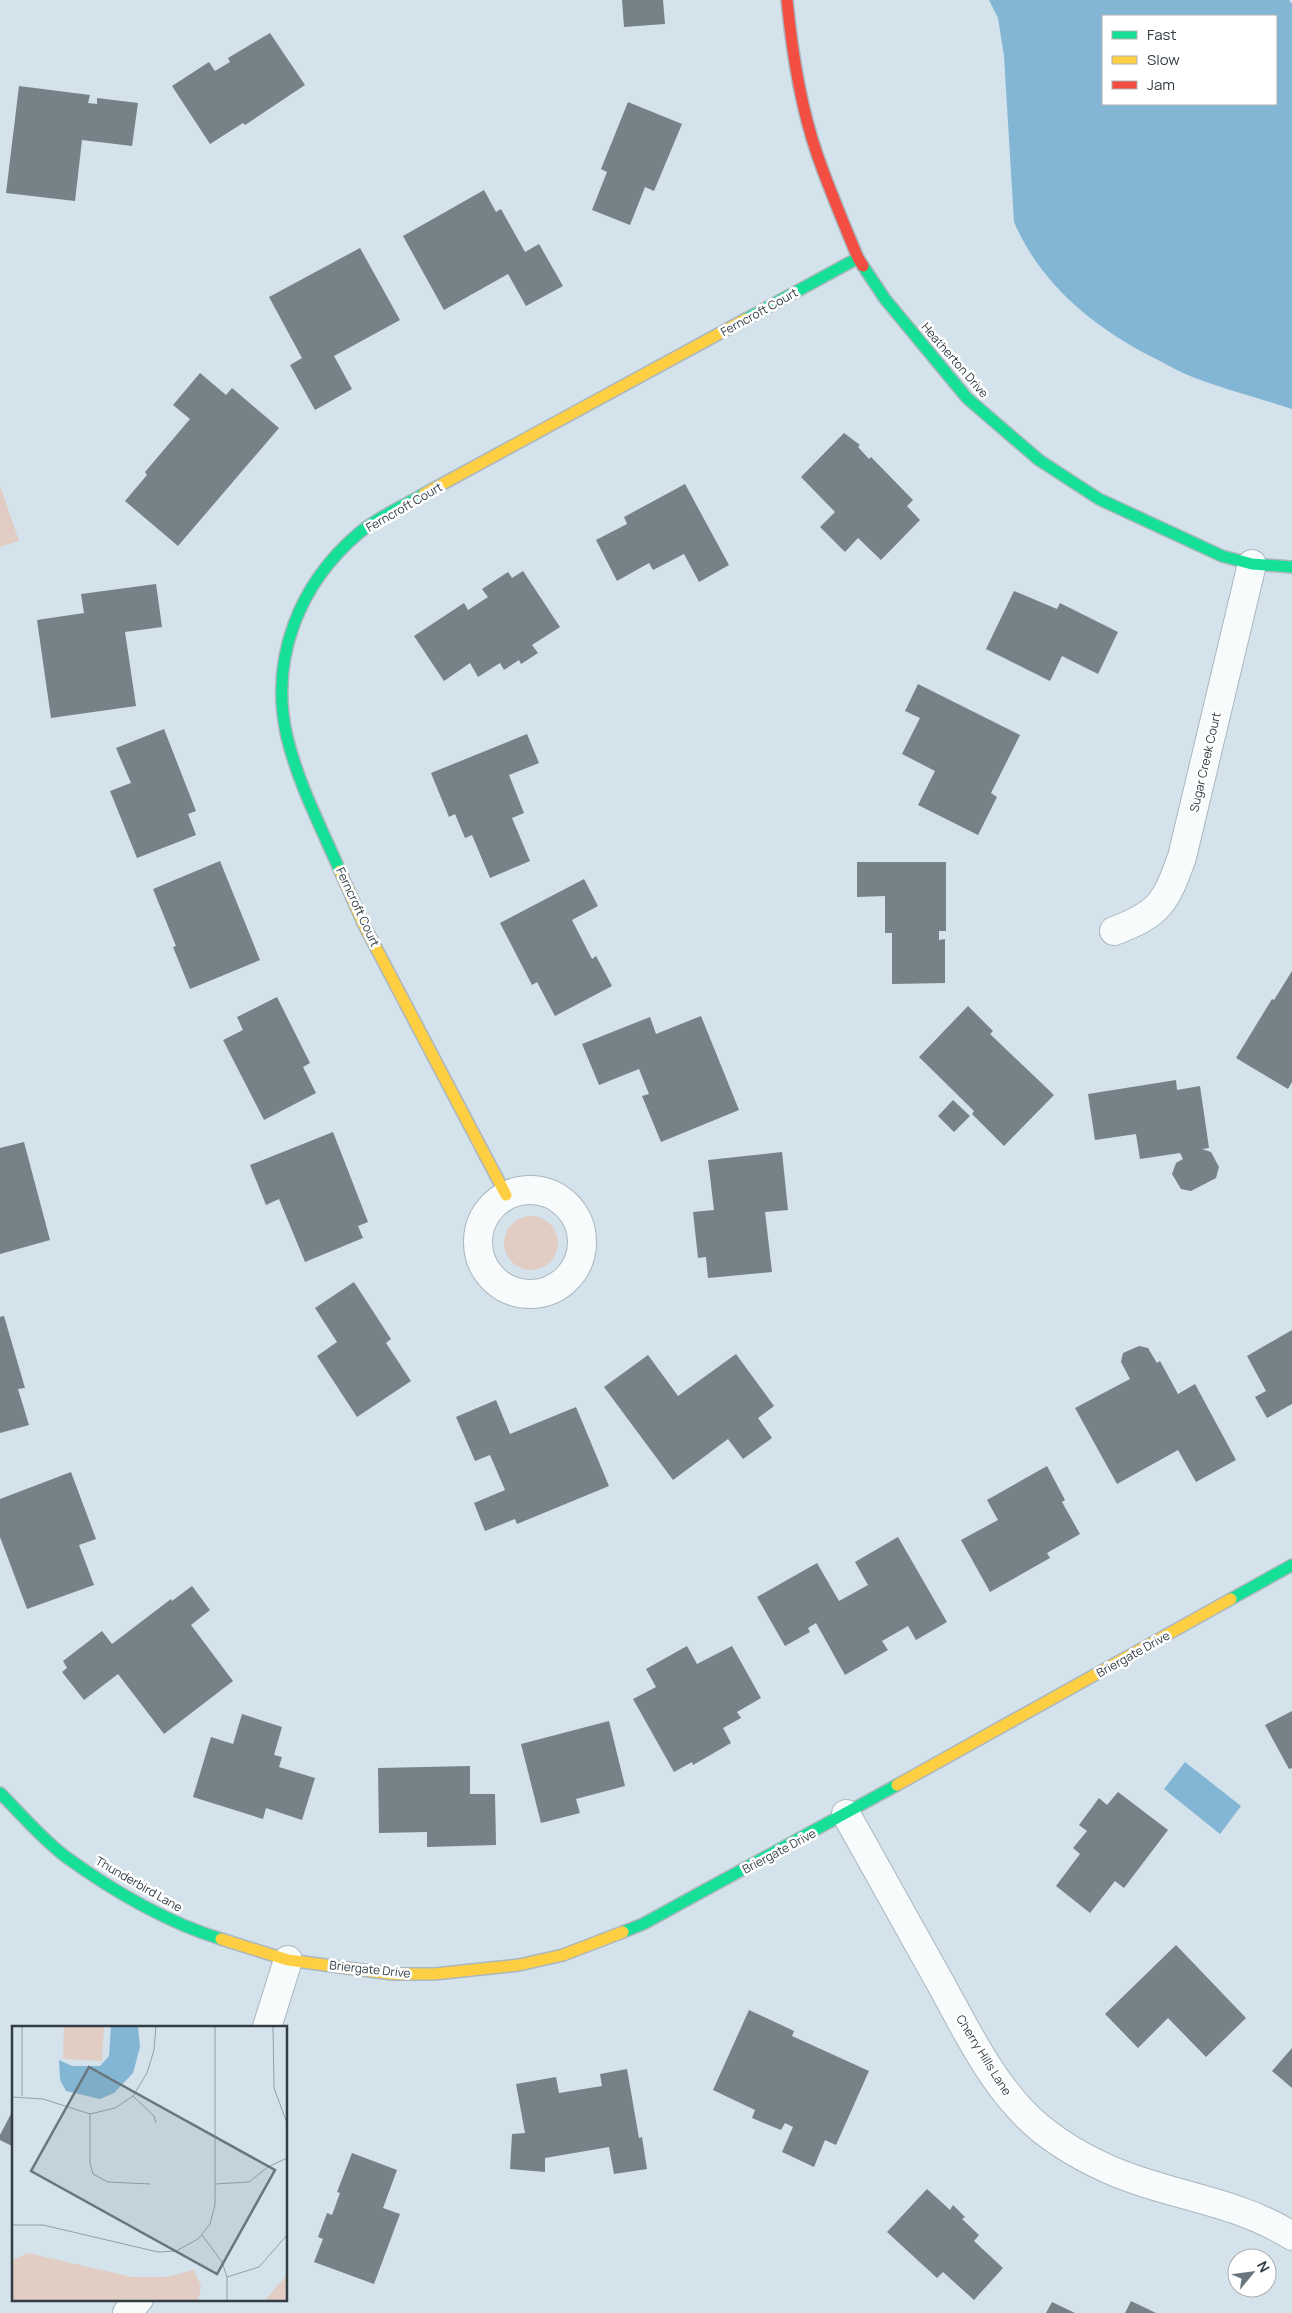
<svg xmlns="http://www.w3.org/2000/svg" width="1292" height="2313" viewBox="0 0 1292 2313" font-family="Manrope,sans-serif">
  <style>
    .green { fill: #e1cdc3 }
    .water { fill: #83b6d4; fill-rule: evenodd }
    .building { fill: #778188 }
    .lines { fill: none; stroke-linecap: round; stroke-linejoin: round }
    .street-casing { stroke: #abb7be; stroke-width: 30 }
    .fast-casing { stroke: #abb7be; stroke-width: 14 }
    .slow-casing { stroke: #abb7be; stroke-width: 14 }
    .jam-casing { stroke: #abb7be; stroke-width: 14 }
    .street { stroke: #f8fbfc; stroke-width: 28 }
    .fast { stroke: #16e098; stroke-width: 11 }
    .slow { stroke: #ffcf43; stroke-width: 11 }
    .jam { stroke: #f24e42; stroke-width: 11 }
    .labels { text-anchor: middle; dominant-baseline: central; stroke-width: 5; stroke-linejoin: round; paint-order: stroke }
    .street-label { font-size: 12px; fill: #313c43; stroke: #fff }
    .inset-road { fill: none; stroke: #92a0a8; stroke-width: 1 }
    .view { fill: #6a767e; fill-opacity: 0.15; stroke: #6a767e; stroke-width: 2.5 }
    .inset-edge { fill: none; stroke: #313c43; stroke-width: 2.5 }
  </style>
  <rect width="100%" height="100%" fill="#d3e2eb"/>
  <path class="green" d="M0,485L19,541L0,547Z
    M504 1243a27 27 0 1 1 54 0a27 27 0 1 1-54 0Z"/>
  <path class="water" d="M989,0H1289L1292,4V409C1256,397 1218,388 1183,373C1172,368 1161,361 1150,356C1091,325 1041,284 1014,222L1004,56L998,18ZM1103,16H1276V104H1103Z
    M1185,1762L1241,1806L1220,1834L1164,1789Z"/>
  <path class="building" d="M622,0H663L665,24L624,27Z
    M270,33L305,85L245,125L243,123L210,144L172,86L209,62L215,71L230,62L228,58Z
    M19,86L90,95L88,103L97,104V98L138,103L132,146L82,140L75,201L6,193Z
    M628,102L682,124L654,191L645,187L630,225L592,210L607,172L601,169Z
    M484,190L496,212L501,209L525,252L539,244L563,286L526,306L508,274L444,310L403,236Z
    M360,248L400,320L334,356L352,389L315,410L290,365L302,358L269,297Z
    M200,373L226,395L232,388L279,428L178,546L125,501L147,475L145,472L190,419L173,405Z
    M844,433L860,445L858,447L869,459L871,457L913,500L907,506L920,520L881,560L858,538L845,552L820,527L835,512L801,477Z
    M685,484L729,565L699,582L684,554L653,570L649,563L617,581L596,540L627,524L624,517Z
    M523,571L560,627L532,645L538,653L521,664L519,660L504,670L500,663L478,677L470,663L444,681L414,636L464,603L468,610L488,597L482,589L508,572L512,578Z
    M156,584L162,627L125,632L136,706L51,718L37,620L84,613L81,594Z
    M1014,591L1057,609L1060,603L1118,632L1098,674L1062,656L1050,681L986,649Z
    M918,684L1020,735L991,793L997,797L978,835L918,805L935,771L902,754L920,718L905,711Z
    M164,729L196,811L188,814L196,835L137,858L110,791L131,783L116,748Z
    M527,734L539,763L509,775L524,813L512,818L530,861L490,878L472,835L465,838L455,814L449,817L431,773Z
    M220,861L260,960L190,989L173,947L176,946L153,889Z
    M857,862H946V931H939V940L945,939V983L892,984V933H885V896L857,897Z
    M584,879L598,906L572,920L592,959L596,956L612,986L555,1016L537,982L532,985L500,923Z
    M1292,971V1082L1288,1089L1236,1058L1272,999L1274,1000Z
    M277,997L310,1063L303,1067L316,1093L264,1120L223,1040L243,1030L237,1017Z
    M968,1006L993,1031L990,1034L1054,1095L1004,1146L972,1114L974,1111L919,1057Z
    M701,1016L739,1110L661,1142L642,1096L649,1094L639,1069L599,1085L582,1044L650,1017L656,1034Z
    M1176,1080L1177,1090L1200,1086L1209,1148L1202,1149L1211,1152L1219,1167L1216,1178L1191,1191L1181,1189L1172,1174L1176,1163L1183,1159L1180,1153L1140,1159L1136,1134L1095,1140L1088,1094Z
    M953,1100L970,1116L954,1132L938,1116Z
    M333,1132L368,1222L358,1226L363,1238L305,1262L279,1199L266,1205L250,1165Z
    M24,1142L50,1240L0,1254V1148Z
    M782,1152L788,1210L765,1212L772,1272L708,1278L706,1257L698,1258L693,1212L714,1210L708,1160Z
    M354,1282L391,1339L386,1343L411,1381L357,1417L317,1356L337,1342L315,1308Z
    M4,1316L25,1388L18,1389L29,1425L0,1433V1317Z
    M1292,1330V1404L1267,1418L1255,1397L1266,1391L1247,1356Z
    M1139,1346L1148,1348L1157,1363L1160,1361L1178,1394L1195,1384L1236,1460L1196,1482L1178,1450L1117,1484L1075,1408L1130,1379L1121,1362L1123,1353Z
    M736,1354L774,1406L758,1418L772,1438L743,1459L728,1439L673,1480L604,1387L648,1355L678,1396Z
    M496,1400L510,1434L576,1407L609,1486L517,1524L515,1519L485,1531L474,1503L505,1490L490,1455L475,1461L456,1417Z
    M1047,1466L1065,1500L1062,1502L1080,1534L1047,1553L1050,1558L990,1592L961,1540L998,1520L987,1500Z
    M71,1472L96,1539L79,1545L94,1585L27,1609L0,1537V1499Z
    M898,1537L947,1622L916,1640L908,1626L882,1641L888,1650L845,1675L816,1623L808,1628L810,1632L785,1646L757,1597L817,1563L839,1601L868,1585L855,1562Z
    M192,1586L210,1610L191,1625L233,1681L164,1734L118,1674L84,1700L62,1672L67,1668L63,1661L102,1631L112,1644L171,1599L172,1601Z
    M687,1646L697,1664L732,1646L761,1698L737,1712L741,1718L723,1728L731,1743L693,1765L692,1762L674,1772L633,1699L656,1687L646,1669Z
    M1292,1711V1768L1289,1769L1265,1725Z
    M242,1714L282,1727L274,1755L282,1757L279,1767L315,1778L302,1820L266,1808L263,1819L193,1797L211,1737L233,1744Z
    M609,1721L625,1786L576,1799L580,1813L541,1823L521,1744Z
    M470,1766V1794H495L496,1845L427,1847V1832L379,1833L378,1768Z
    M1118,1792L1168,1830L1124,1888L1115,1881L1090,1913L1056,1886L1080,1854L1073,1848L1087,1831L1079,1825L1099,1798L1107,1805Z
    M1176,1945L1246,2018L1206,2057L1168,2018L1138,2048L1105,2014Z
    M749,2010L794,2031L792,2036L869,2071L836,2145L825,2140L814,2167L782,2152L793,2127L785,2123L781,2130L752,2118L755,2110L713,2090Z
    M1292,2048V2088L1272,2071Z
    M627,2069L639,2138L642,2137L647,2169L614,2174L609,2147L545,2158V2172L510,2169L512,2134L525,2133L516,2084L556,2077L559,2093L602,2086L600,2074Z
    M14,2108V2147L0,2140V2135Z
    M352,2153L397,2170L383,2208L400,2214L374,2284L314,2262L323,2239L318,2237L327,2213L332,2215L340,2193L337,2192Z
    M927,2189L950,2210L953,2205L965,2217L962,2219L979,2235L974,2241L1003,2268L974,2300L943,2272L937,2278L887,2232Z
    M1131,2301L1156,2313H1125Z
    M1052,2302L1075,2313H1046Z"/>
  <g class="lines">
    <g class="street-casing">
      <path id="street" d="M1114,931C1160,914 1166,902 1182,857L1252,564
        M478 1242a52 52 0 1 1 104 0a52 52 0 1 1-104 0Z
        M846,1814C878,1871 910,1928 942,1986C965,2028 988,2075 1021,2110C1044,2135 1077,2155 1108,2169C1168,2196 1236,2200 1292,2236
        M267,2027L288,1960
        M127,2313L139,2299"/>
    </g>
    <g class="fast-casing">
      <path id="fast" d="M863,266L885,299L967,398L1039,460L1099,499L1222,556L1252,564L1292,567
        M746,319L858,258
        M340,871C321,827 298,783 287,737C269,659 299,584 359,533C378,517 403,506 424,494
        M1231,1599L1292,1565
        M0,1793C21,1814 42,1839 66,1857C113,1891 166,1922 221,1939
        M623,1932L643,1924L897,1785"/>
    </g>
    <g class="slow-casing">
      <path id="slow" d="M424,494L746,319
        M340,871L364,925L506,1195
        M897,1785L1231,1599
        M221,1939L288,1960L392,1974H434L519,1965L563,1955L623,1932"/>
    </g>
    <g class="jam-casing">
      <path id="jam" d="M787,0C792,52 800,105 817,154C829,189 844,224 858,258L863,266"/>
    </g>
    <use href="#street" class="street"/>
    <use href="#fast" class="fast"/>
    <use href="#slow" class="slow"/>
    <use href="#jam" class="jam"/>
  </g>
  <g class="labels">
    <g class="street-label">
      <text transform="translate(759 312) rotate(-29)">Ferncroft Court</text>
      <text transform="translate(955 360) rotate(49)">Heatherton Drive</text>
      <text transform="translate(404 507) rotate(-30)">Ferncroft Court</text>
      <text transform="translate(1205 762) rotate(-77)">Sugar Creek Court</text>
      <text transform="translate(358 907) rotate(65)">Ferncroft Court</text>
      <text transform="translate(1133 1654) rotate(-29)">Briergate Drive</text>
      <text transform="translate(779 1851) rotate(-28)">Briergate Drive</text>
      <text transform="translate(139 1884) rotate(30)">Thunderbird Lane</text>
      <text transform="translate(370 1969) rotate(6)">Briergate Drive</text>
      <text transform="translate(984 2055) rotate(58)">Cherry Hills Lane</text>
    </g>
  </g>
  <g transform="translate(12 2026)">
    <rect width="275" height="275" fill="#d3e2eb"/>
    <path d="M52,0H92L90,35L51,33ZM16,227L120,251H154L182,244L189,260L186,275H0V234ZM275,249V275H252Z" fill="#e1cdc3"/>
    <path d="M99,0H126L128,21L121,47L102,67L88,73L54,65L48,54L47,34L60,40H88L97,30Z" fill="#83b6d4"/>
    <path class="inset-road" d="M261,0L262,62L275,97M10,70V0M121,70L142,90L144,97M0,71L31,73L78,88L103,82L121,70L135,47L142,24L144,0M78,88V137L81,148L96,156L138,158M203,158L237,156L256,141L275,132M0,199H31L146,226L164,225L186,213L198,198L203,179V0M190,209L210,236L215,251V275M215,251L247,241L275,209"/>
    <path class="view" d="M77,41L263,144L205,248L19,145Z"/>
    <rect width="275" height="275" class="inset-edge"/>
  </g>
  <rect x="1102" y="15" width="175" height="90" fill="#ffffff" stroke="#adb1b4"/>
  <rect x="1112" y="31" width="25" height="8" fill="#16e098" stroke="#adb1b4"/>
  <text x="1147" y="40" font-size="15" fill="#313c43">Fast</text>
  <rect x="1112" y="56" width="25" height="8" fill="#ffcf43" stroke="#adb1b4"/>
  <text x="1147" y="65" font-size="15" fill="#313c43">Slow</text>
  <rect x="1112" y="81" width="25" height="8" fill="#f24e42" stroke="#adb1b4"/>
  <text x="1147" y="90" font-size="15" fill="#313c43">Jam</text>
  <g transform="translate(1252 2273) rotate(61)"><circle r="24" fill="#ffffff" stroke="#adb1b4"/>
  <path d="M0-4L9 19L0 12L-9 19Z" fill="#6a767e"/>
  <text y="-8" font-size="14" font-weight="bold" text-anchor="middle" fill="#313c43">N</text>
  </g>
</svg>
